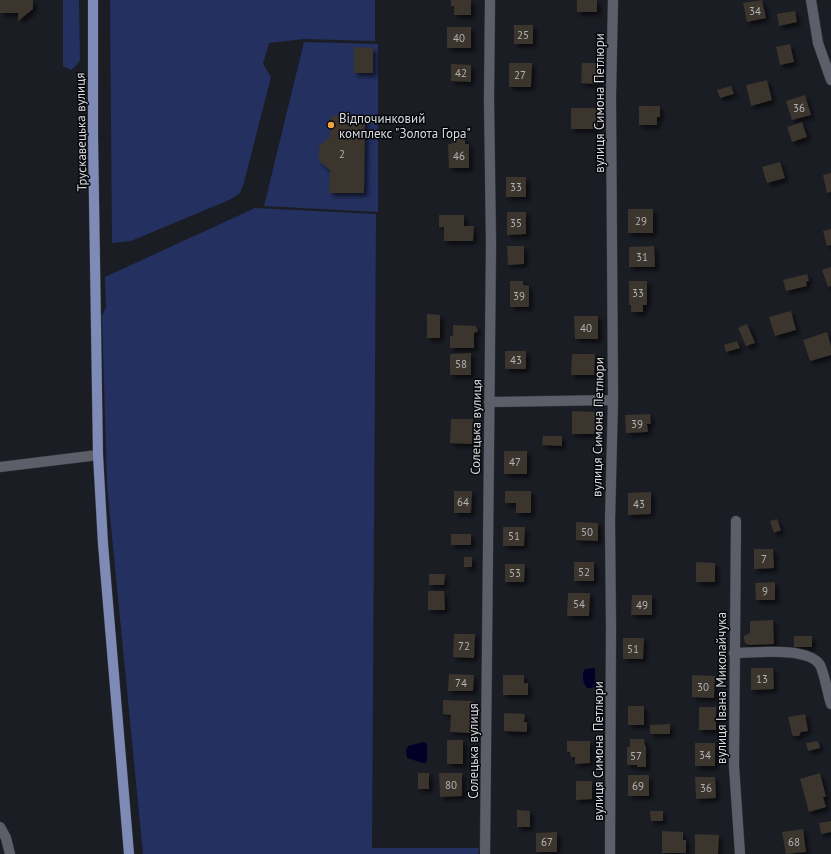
<svg xmlns="http://www.w3.org/2000/svg" width="831" height="854" viewBox="0 0 831 854" font-family="'PT Sans',sans-serif">
  <style>
    .green { fill: #243060 }
    .water { fill: #020027 }
    .building { fill: #3b342d; filter: url(#shadow) }
    .lines { fill: none; stroke-linecap: round; stroke-linejoin: round }
    .minor-casing { stroke: #35373c; stroke-width: 11 }
    .major-casing { stroke: #35373c; stroke-width: 11 }
    .minor { stroke: #5c5f69; stroke-width: 10 }
    .major { stroke: #7d8bb6; stroke-width: 10 }
    .poi-dot { fill: #f3a442; stroke: #07080b; stroke-width: 1.5 }
    .labels { text-anchor: middle; dominant-baseline: central; stroke-width: 3; stroke-linejoin: round; paint-order: stroke }
    .number-label { font-size: 11px; fill: #b2b2b4 }
    .street-label { font-size: 13px; fill: #dadce1; stroke: #07080b }
    .poi-label { font-size: 13px; fill: #dadce1; stroke: #07080b; text-anchor: start }
  </style>
  <defs>
    <filter id="shadow"><feDropShadow dx="3.5" dy="3.5" stdDeviation="2" flood-color="#0009"/></filter>
  </defs>
  <rect width="100%" height="100%" fill="#1b1d25"/>
  <path class="green" d="M63,0H79L80,60L76,66L71,70L63,66Z
    M110,0H375V41L304,39L269,43L263,64L271,77L243,186L239,194L229,200L131,241L112,243Z
    M304,42L378,44V212L264,206Z
    M255,208L376,214L372,848H479L478,854H143L107,485L102,316L106,307L105,277Z"/>
  <path class="water" d="M594,668L595,669V687L591,688H587C583,683 581,675 585,669Z
    M424,742L427,744V760L426,763H423L407,758L406,751L408,746Z"/>
  <path class="building" d="M0,0H33V9L18,21V13H0Z
    M451,0H471V15H454V6H451Z
    M577,0H597V12H577Z
    M762,0L766,18L747,22L743,3Z
    M795,11L797,22L779,26L777,14Z
    M514,25H533V44H514Z
    M447,27H471V48H447Z
    M790,44L794,62L780,65L776,47Z
    M354,47L373,48V73H354Z
    M509,63H532L531,87H509Z
    M582,63H598V84L581,83Z
    M451,64L471,65V82L451,81Z
    M767,80L772,100L751,106L746,85Z
    M731,86L734,94L720,98L717,90Z
    M805,95L811,115L792,120L786,101Z
    M639,106H660V117H657V125H639Z
    M571,108H598V129H571Z
    M331,116H365L364,193H329L330,170L319,161V146L330,137Z
    M802,122L807,137L792,142L787,127Z
    M452,138H465V144H469V168H449L448,144H452Z
    M780,162L785,178L767,183L762,167Z
    M831,173V192L827,193L823,175Z
    M506,177H526V197H506Z
    M628,209H653V233H628Z
    M507,212H526V234L507,235Z
    M439,215H464V226H474L473,241H444V227H439Z
    M831,229V245L827,246L823,231Z
    M507,246H524V264L508,265Z
    M654,246L655,267H629V247Z
    M831,267V286L828,287L822,270Z
    M807,274L809,281L806,282L807,286L786,291L783,280Z
    M510,281H523V285L529,286V307H510Z
    M629,281H647V305H643V312H631V305H629Z
    M791,311L796,330L775,336L769,317Z
    M427,314L440,315V338H427Z
    M574,316H598V339H575Z
    M747,324L755,343L746,346L738,328Z
    M453,325L476,326L478,331L474,333V348H450V336H453Z
    M827,332L831,346V355L810,361L803,340Z
    M737,341L740,348L726,352L724,345Z
    M505,351H526V369H505Z
    M471,353V375H450V354Z
    M572,354H595L594,375H571Z
    M572,411L595,412V434H572Z
    M650,414L651,424H647L648,432L626,433L625,415Z
    M451,419H473L472,444L450,443Z
    M543,436H562V446L542,445Z
    M504,451H527V474H504Z
    M454,491H472L471,513H454Z
    M505,491H531V513H516V503H505Z
    M651,492V514L628,515V493Z
    M777,519L781,530L774,533L770,521Z
    M576,522L598,523V541L576,540Z
    M503,527H525L524,546H503Z
    M451,534H471V545H451Z
    M754,549H773L774,568L754,569Z
    M464,557H472V567H464Z
    M574,562H594V581H574Z
    M696,562L715,563V582H696Z
    M505,564H525L524,582H505Z
    M429,574H445L444,585H429Z
    M775,582V600H756L755,583Z
    M428,591H444L445,610H428Z
    M568,593H590L589,616H567Z
    M632,595H652V615H631Z
    M773,620L774,644L749,645L745,643L744,639V636L750,633V621Z
    M454,634H475L474,658L453,657Z
    M794,636H812V647H794Z
    M623,638H644L643,659H623Z
    M751,668H773L774,689L751,690Z
    M449,674L474,675L473,691H448Z
    M503,675H524V683H528V695H503Z
    M692,675L715,676L714,698L692,697Z
    M443,700L473,701L472,733L450,732L451,715L443,714Z
    M628,706H644V725H628Z
    M699,707H716V730H699Z
    M504,713L525,714L524,722H527V732L504,731Z
    M805,714L808,731L801,732L799,736H793L792,734L788,717Z
    M670,724V734H650V725Z
    M630,739H644L645,746H646V767H637V765H627V747H630Z
    M447,740H463V764H447Z
    M567,741H590V763L575,764V757H571L570,752H567Z
    M818,741L820,748L808,751L806,743Z
    M695,743H715V766H695Z
    M418,773H429V789H418Z
    M439,773H462V796L440,797Z
    M820,773L826,797H823L826,807L809,812L800,779Z
    M628,775H649V796H628Z
    M695,777H715L716,798L696,799Z
    M576,781H592V799L576,800Z
    M517,810L530,811V827H517Z
    M650,811H663V821H651Z
    M831,821V832L821,834L819,823Z
    M803,829L806,852L786,854L782,832Z
    M662,831L683,832V840H686V853H662Z
    M557,832V852H536V833Z
    M695,834L719,835L718,854H695Z"/>
  <g class="lines">
    <g class="minor-casing">
      <path id="minor" d="M811,0L818,43L831,80
        M489,402L613,400
        M0,467L98,455
        M736,521L734,766L740,854
        M734,653C754,653 808,646 820,665C824,672 828,695 831,704
        M0,827L6,838L10,854
        M485,854L491,244L489,99L490,0
        M610,854L611,627L610,521L613,400L611,96L613,0"/>
    </g>
    <g class="major-casing">
      <path id="major" d="M93,0V135L98,455L103,544L129,854"/>
    </g>
    <use href="#minor" class="minor"/>
    <use href="#major" class="major"/>
  </g>
  <circle class="poi-dot" cx="331" cy="125" r="4"/>
  <g class="labels">
    <g class="number-label">
      <text x="755" y="11">34</text>
      <text x="523" y="35">25</text>
      <text x="459" y="38">40</text>
      <text x="461" y="73">42</text>
      <text x="520" y="75">27</text>
      <text x="799" y="108">36</text>
      <text x="342" y="154">2</text>
      <text x="459" y="156">46</text>
      <text x="516" y="187">33</text>
      <text x="641" y="221">29</text>
      <text x="516" y="223">35</text>
      <text x="642" y="257">31</text>
      <text x="638" y="293">33</text>
      <text x="519" y="296">39</text>
      <text x="586" y="328">40</text>
      <text x="516" y="360">43</text>
      <text x="461" y="364">58</text>
      <text x="637" y="424">39</text>
      <text x="515" y="462">47</text>
      <text x="463" y="502">64</text>
      <text x="639" y="504">43</text>
      <text x="587" y="532">50</text>
      <text x="514" y="536">51</text>
      <text x="764" y="559">7</text>
      <text x="584" y="572">52</text>
      <text x="515" y="573">53</text>
      <text x="765" y="591">9</text>
      <text x="579" y="604">54</text>
      <text x="642" y="605">49</text>
      <text x="464" y="646">72</text>
      <text x="633" y="649">51</text>
      <text x="762" y="679">13</text>
      <text x="461" y="683">74</text>
      <text x="703" y="687">30</text>
      <text x="705" y="755">34</text>
      <text x="636" y="756">57</text>
      <text x="451" y="785">80</text>
      <text x="638" y="786">69</text>
      <text x="706" y="788">36</text>
      <text x="547" y="842">67</text>
      <text x="794" y="842">68</text>
    </g>
    <g class="street-label">
      <text transform="translate(599 103) rotate(-90)">вулиця Симона Петлюри</text>
      <text transform="translate(81 132) rotate(-91)">Трускавецька вулиця</text>
      <text transform="translate(476 427) rotate(-89)">Солецька вулиця</text>
      <text transform="translate(598 427) rotate(-89)">вулиця Симона Петлюри</text>
      <text transform="translate(721 688) rotate(-90)">вулиця Івана Миколайчука</text>
      <text transform="translate(473 751) rotate(-90)">Солецька вулиця</text>
      <text transform="translate(598 751) rotate(-90)">вулиця Симона Петлюри</text>
    </g>
    <g class="poi-label">
      <text x="339" y="118">Відпочинковий<tspan x="339" dy="15">комплекс "Золота Гора"</tspan></text>
    </g>
  </g>
</svg>
